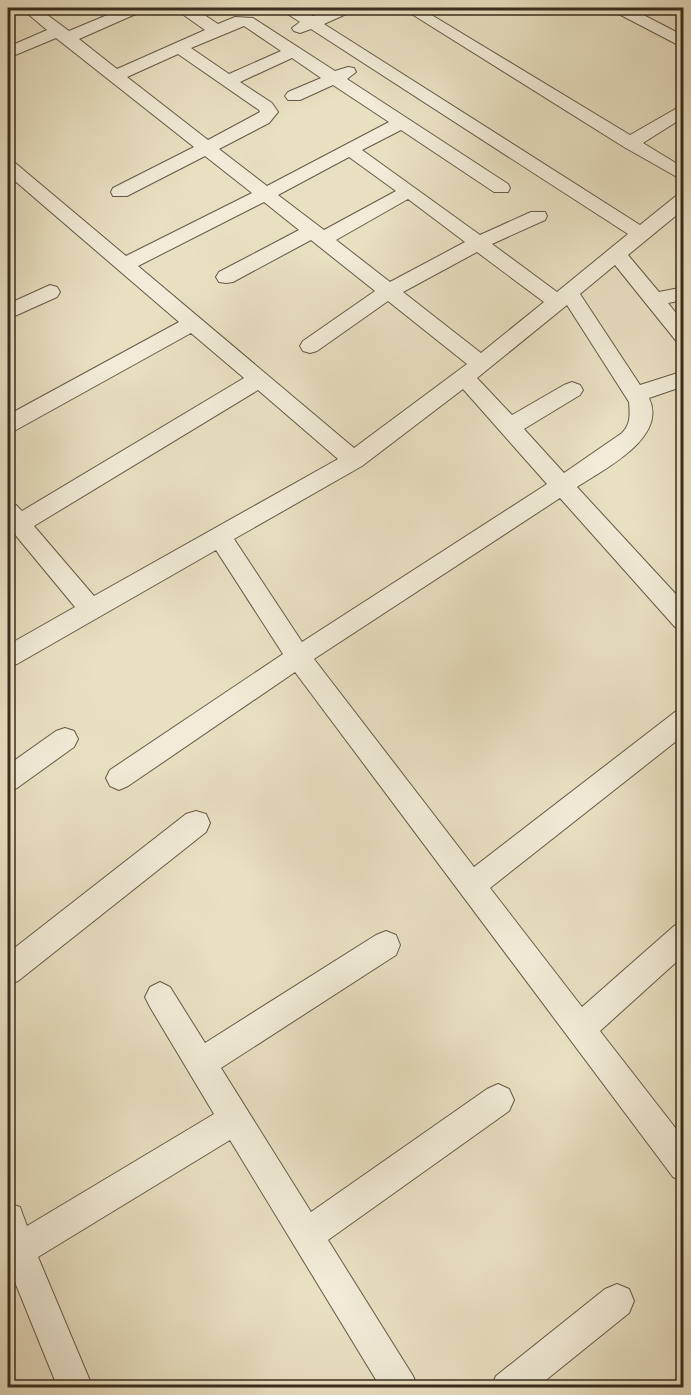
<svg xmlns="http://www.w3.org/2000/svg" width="691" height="1395" viewBox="0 0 691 1395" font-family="'IM FELL English',serif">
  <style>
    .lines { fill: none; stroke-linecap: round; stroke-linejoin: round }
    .minor-casing { stroke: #655948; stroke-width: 2 }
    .minor { fill: #f1ebd7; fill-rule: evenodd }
  </style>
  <rect width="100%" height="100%" fill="#e9e0c2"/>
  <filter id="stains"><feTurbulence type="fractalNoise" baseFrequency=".00333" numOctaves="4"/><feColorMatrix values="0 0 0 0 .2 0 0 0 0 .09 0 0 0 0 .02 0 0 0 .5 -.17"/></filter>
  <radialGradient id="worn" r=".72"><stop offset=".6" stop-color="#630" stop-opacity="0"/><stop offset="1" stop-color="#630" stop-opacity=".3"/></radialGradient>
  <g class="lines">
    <g class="minor-casing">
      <path id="minor" d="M21,8H38L69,31L124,8H138L140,10L138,13L79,39L117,69L205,30L178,11L176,8H194L218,24L235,17L253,18L335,71L348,67L354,68L356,72L347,79L508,184L510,188L508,192H494L401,130L362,150L480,235L531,212H545L547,216L545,220L492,244L557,292L628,234L311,29L300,33L294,31L292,28L300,22L283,11L281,8H299L313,16L334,8H355L353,11L324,24L640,225L677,195L684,193V209L628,255L659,292L684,287V300L668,303L684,323V344L677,342L615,265L580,294L640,385L684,371V386L649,398C668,438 604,469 577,487L684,603V630L675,627L560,498L314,659L474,867L675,712L684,709V735L490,888L582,1007L674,926L684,922V955L600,1031L684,1139V1182L673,1177L295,672L128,786L119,790L110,786L106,778L110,770L283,654L216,550L17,664L8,667V645L75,607L8,526V502L16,505L22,511L244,378L191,333L16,430L8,432V415L179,322L8,175V161L14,162L126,256L252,193L205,156L127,196H113L111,192L113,188L194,147L56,38L8,58V47L47,30ZM244,26L281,51L229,74L191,48ZM178,54L259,110L260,112L208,140L127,77ZM292,58L321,78L288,92L285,96L288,100H300L333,85L389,122L267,186L219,149L269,123L278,112L272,103L240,82ZM349,157L396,191L324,230L278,195ZM408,199L465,242L390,282L336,240ZM264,202L299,230L219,272L216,277L219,282L226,283L233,282L311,240L375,291L303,341L300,346L303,351L310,353L317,351L388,301L467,364L354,448L138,266ZM477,252L544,302L481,353L403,292ZM567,305L629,402C630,414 631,424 622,433L564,473L524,429L580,395L583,390L580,385L572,382L564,385L512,415L477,378ZM463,389L547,484L302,642L234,539L362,466ZM258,390L338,459L94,596L34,526Z
        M402,8H420L630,135L684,104V117L643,143L684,168V181L624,147Z
        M482,8H500C496,14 490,14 483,12Z
        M611,8H630L684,36V48L613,11Z
        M50,285L57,287L60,292L57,297L8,319V304Z
        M65,728L74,731L78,739L74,747L17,788L8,792V765L56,731Z
        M196,811L206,814L210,823L206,832L18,981L8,985V953L186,814Z
        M386,931L396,935L400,945L396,955L221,1068L311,1212L487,1089L498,1084L509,1089L514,1100L509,1111L328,1240L413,1376L418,1388H381L230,1140L38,1257L93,1388H58L8,1265V1203L20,1207L27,1226L214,1114L150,1007L145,997L150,987L160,982L170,987L205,1043L376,935Z
        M617,1284L629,1289L634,1301L629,1313L536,1388H491L496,1376L605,1289Z"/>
    </g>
    <use href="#minor" class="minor"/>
  </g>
  <rect width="691" height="1395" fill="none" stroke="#e9e0c2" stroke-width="30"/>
  <rect x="9" y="9" width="673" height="1377" fill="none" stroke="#392c1f" stroke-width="3"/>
  <rect x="15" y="15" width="661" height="1365" fill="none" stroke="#392c1f" stroke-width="1.5"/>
  <rect width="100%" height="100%" filter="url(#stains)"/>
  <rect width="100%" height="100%" fill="url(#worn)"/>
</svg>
